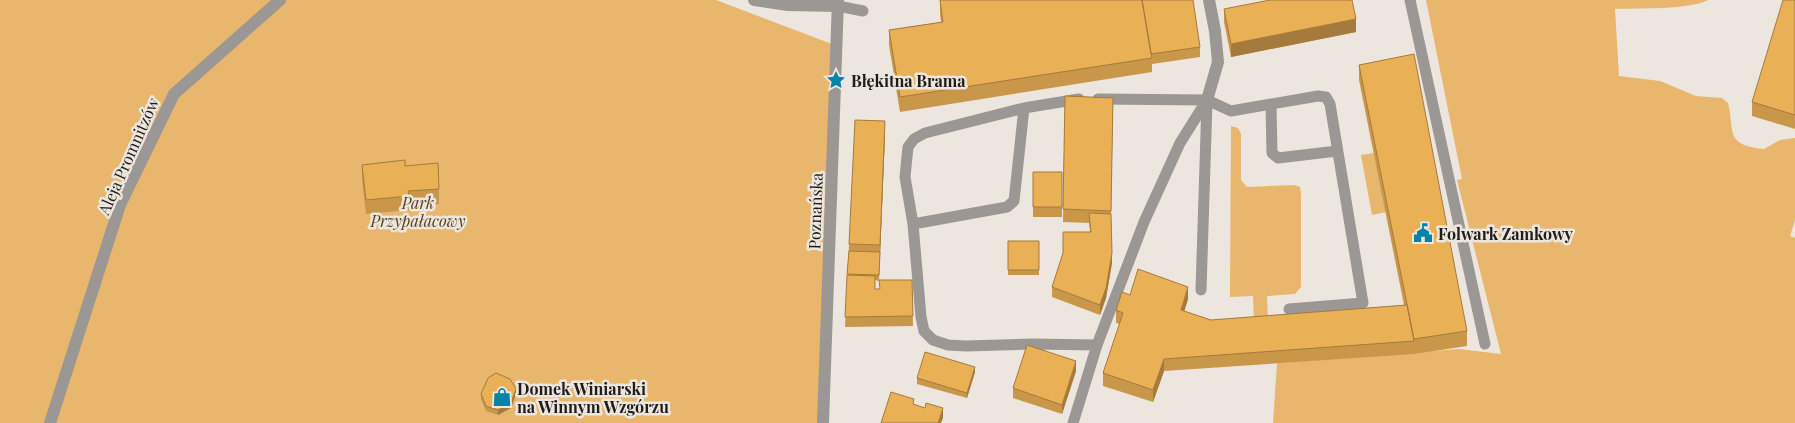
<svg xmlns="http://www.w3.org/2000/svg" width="1795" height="423" viewBox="0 0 1795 423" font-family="'Playfair Display',serif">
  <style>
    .green { fill: #e8b66c }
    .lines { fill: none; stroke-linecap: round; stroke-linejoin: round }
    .lane { stroke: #9a9794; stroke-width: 11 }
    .street { stroke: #9a9794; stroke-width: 12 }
    .wall { fill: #c9974a }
    .shaded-wall { fill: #a47b3c }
    .building { fill: #eab056; stroke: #a47b3c }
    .labels { text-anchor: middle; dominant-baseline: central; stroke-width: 5; stroke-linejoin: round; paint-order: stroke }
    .poi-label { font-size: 16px; font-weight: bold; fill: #1f1c1a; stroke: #ece6de; text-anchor: start }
    .street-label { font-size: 16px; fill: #1f1c1a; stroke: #ece6de }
    .park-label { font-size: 16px; font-style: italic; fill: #59411c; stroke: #ece6de }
  </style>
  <rect width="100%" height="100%" fill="#ece6de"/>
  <path class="green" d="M0,0H716L837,46L822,423H0Z
    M1426,0H1708C1689,10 1638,8 1615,9L1619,76L1660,81L1696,96L1722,98L1728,103C1735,131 1724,145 1764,149L1780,140L1795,138V220L1790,236L1795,238V423H1273L1277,363L1459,349L1501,354L1457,180L1462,179Z
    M1231,126L1238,128L1241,134V180L1247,187L1294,185L1300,187L1301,194V287L1295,294L1267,296L1268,321L1254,322L1253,296L1230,297Z
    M1374,153L1386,212L1372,215L1361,155Z"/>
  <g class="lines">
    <path class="lane" d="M1410,0L1485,344
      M838,6L863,11
      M1079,99L1024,108L925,133L914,139L908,147L905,177L913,224L921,317L924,331L933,340L948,345L966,346L1032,344L1097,345L1144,222L1180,143L1207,100
      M1098,99L1207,100L1231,111L1318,96L1326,97L1330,104L1363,303L1289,309
      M1271,105L1272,153L1278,158L1337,151
      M913,224L1007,207L1014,201L1024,108
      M1201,290L1207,102
      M1073,423L1097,345"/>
    <path class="street" d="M754,0L788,5L838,6
      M1207,100L1218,62L1215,31L1209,0
      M50,423L120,205L174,94L280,0
      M823,423L838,0"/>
  </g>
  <path class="wall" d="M940,0L1200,47V57L1152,64V72L900,112L889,45V30L941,22L940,14Z
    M1795,0V129L1752,116V102Z
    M1224,9L1356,32L1231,57L1224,22Z
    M1359,65L1467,331V346L1414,354L1164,371L1153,402L1103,386V373L1120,324L1116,323V310L1130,295L1188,299L1184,311L1211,320L1404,305L1359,80Z
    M1065,96L1113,98L1111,218L1112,263L1106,298L1100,315L1052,297V287L1063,254L1090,232L1089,223L1063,222Z
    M885,134L879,281L875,280V289H879L912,280L913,326L845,327L849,244Z
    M362,165L405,166L439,189V204L409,206V210L366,214L362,180Z
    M1033,172H1062V217H1033Z
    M1008,241H1039V275H1008Z
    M1076,371L1062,414L1013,398V388Z
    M975,372L967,398L917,384V378Z
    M481,394H516L511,408L498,415L486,411L481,399Z"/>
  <path class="shaded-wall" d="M1356,19V32L1231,57V44Z
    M885,121V134L879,281L880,245Z
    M1112,253V263L1106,298L1100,315V305Z
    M1188,287V299L1181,322V310Z
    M1164,359V371L1153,402V390Z
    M1076,361V371L1062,414V405Z
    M975,367V372L967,398V393Z
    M516,389V394L511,408L498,415V410Z
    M943,408V418L941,423H938Z"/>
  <path class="building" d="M940,0H1142L1152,58L900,97L889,30L943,22Z
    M1142,0H1193L1200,47L1151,54Z
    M1270,0H1352L1356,19L1231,44L1224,9Z
    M1783,0H1795V115L1752,102Z
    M1414,54L1467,331L1414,339L1359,65Z
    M1065,96L1113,98L1111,211L1063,209Z
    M855,120L885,121L880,245L849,244Z
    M405,160V166L438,163L439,189L408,191L409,196L366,200L362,165Z
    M1033,172H1062V207H1033Z
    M1089,213L1111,214L1112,253L1106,288L1100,305L1052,287L1063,253V232H1091Z
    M1008,241H1039V270H1008Z
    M849,251L880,252L879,275L847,274Z
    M1138,269L1188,287L1181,310L1211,320L1407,305L1414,341L1164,359L1153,390L1103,373L1123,313L1116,310L1122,292L1130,295Z
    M847,275L875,276V289H880L879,280H912L913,316L845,317Z
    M1027,345L1076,361L1062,405L1013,388Z
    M925,352L975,367L967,393L917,378Z
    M496,373L510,379L516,389L511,403L498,410L486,406L481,394L488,378Z
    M891,392L914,399L913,404L925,408L926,403L943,408L938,423H881Z"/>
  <defs>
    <g id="sight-bare" transform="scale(1.5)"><path d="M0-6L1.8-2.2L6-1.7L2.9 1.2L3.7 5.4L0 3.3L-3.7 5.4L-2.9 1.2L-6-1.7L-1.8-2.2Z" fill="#0384a8" stroke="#ece6de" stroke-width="2.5" paint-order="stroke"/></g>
    <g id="civic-bare" transform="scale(1.5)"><path d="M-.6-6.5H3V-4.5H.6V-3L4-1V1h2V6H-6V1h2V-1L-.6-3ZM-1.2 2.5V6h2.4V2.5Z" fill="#0384a8" stroke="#ece6de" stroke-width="2.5" paint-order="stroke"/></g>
    <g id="shop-bare" transform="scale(1.5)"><path d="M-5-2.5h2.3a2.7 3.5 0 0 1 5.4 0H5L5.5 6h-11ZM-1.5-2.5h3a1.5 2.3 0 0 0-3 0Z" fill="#0384a8" stroke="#ece6de" stroke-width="2.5" paint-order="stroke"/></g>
  </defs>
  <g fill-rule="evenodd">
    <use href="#sight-bare" x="836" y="80"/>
    <use href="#civic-bare" x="1423" y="233"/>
    <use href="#shop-bare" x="502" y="397"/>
  </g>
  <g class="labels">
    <g class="poi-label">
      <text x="851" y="80">Błękitna Brama</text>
      <text x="1438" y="233">Folwark Zamkowy</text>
      <text x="517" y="388">Domek Winiarski<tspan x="517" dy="18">na Winnym Wzgórzu</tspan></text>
    </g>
    <g class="street-label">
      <text transform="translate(128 156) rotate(-66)">Aleja Promnitzów</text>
      <text transform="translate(815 211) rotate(-88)">Poznańska</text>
    </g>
    <g class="park-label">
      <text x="418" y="202">Park<tspan x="418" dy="18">Przypałacowy</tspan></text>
    </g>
  </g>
</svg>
